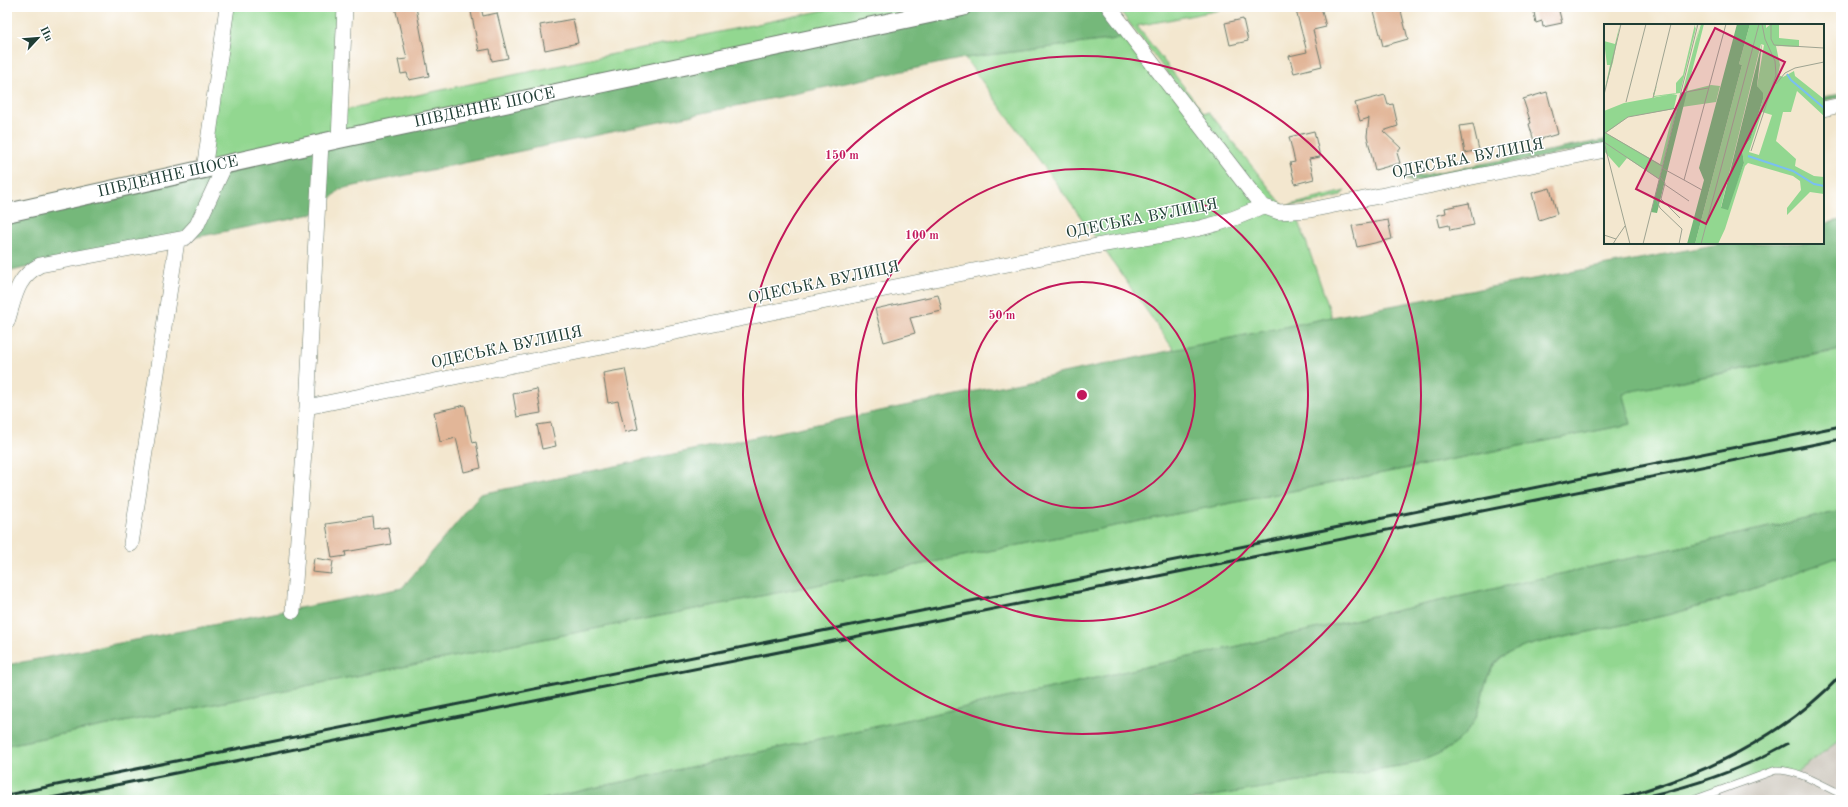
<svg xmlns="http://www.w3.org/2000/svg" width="1848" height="807" viewBox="0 0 1848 807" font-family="'Old Standard TT',serif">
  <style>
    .industrial { fill: #c9c3b8 }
    .green { fill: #92d790; stroke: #588a62 }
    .forest { fill: #75b87a; stroke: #4a7a57 }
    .building { fill: #e2b698 }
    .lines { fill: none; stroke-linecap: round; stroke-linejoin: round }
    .service-casing { stroke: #69786a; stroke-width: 8 }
    .minor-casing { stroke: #69786a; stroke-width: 16 }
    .tertiary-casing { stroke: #69786a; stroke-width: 20 }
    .service { stroke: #fff; stroke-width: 7 }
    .minor { stroke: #fff; stroke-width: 15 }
    .tertiary { stroke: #fff; stroke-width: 18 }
    .rail { stroke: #1f3d34; stroke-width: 3 }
    .ring { fill: none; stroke: #c2185b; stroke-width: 2 }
    .labels { text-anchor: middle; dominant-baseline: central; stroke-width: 3; stroke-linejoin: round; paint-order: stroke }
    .street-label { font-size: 16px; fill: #1f3d34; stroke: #fff }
    .inset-river { fill: none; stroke: #7abff1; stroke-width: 2 }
    .inset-road { fill: none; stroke: #9ea391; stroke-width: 1 }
    .view { fill: #c2185b; fill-opacity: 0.15; stroke: #c2185b; stroke-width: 2 }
    .inset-edge { fill: none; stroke: #1f3d34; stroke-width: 2 }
    .centre { fill: #c2185b; stroke: #fff; stroke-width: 2 }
    .ring-label { font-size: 12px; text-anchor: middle; font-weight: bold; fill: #c2185b; stroke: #fff; stroke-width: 3; stroke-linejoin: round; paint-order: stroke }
  </style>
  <rect width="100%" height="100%" fill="#fff"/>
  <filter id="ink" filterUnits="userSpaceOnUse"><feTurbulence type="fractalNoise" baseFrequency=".025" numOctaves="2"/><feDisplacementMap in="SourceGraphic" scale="8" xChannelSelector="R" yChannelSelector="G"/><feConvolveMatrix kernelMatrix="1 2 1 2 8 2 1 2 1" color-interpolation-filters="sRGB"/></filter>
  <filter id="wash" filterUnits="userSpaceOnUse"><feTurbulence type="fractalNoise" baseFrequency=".012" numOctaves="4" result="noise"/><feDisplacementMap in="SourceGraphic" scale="16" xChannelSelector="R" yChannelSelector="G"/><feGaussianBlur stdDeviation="0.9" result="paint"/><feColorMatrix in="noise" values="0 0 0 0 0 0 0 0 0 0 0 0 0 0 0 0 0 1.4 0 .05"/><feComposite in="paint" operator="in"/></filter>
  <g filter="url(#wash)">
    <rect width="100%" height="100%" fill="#f3e7cf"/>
    <path class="industrial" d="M1841,739V800H1693L1765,773H1796Z"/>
    <path class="green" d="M227,7H345L341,111L839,7H931L204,170Z
      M1117,7H1236L1137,26L1204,113L1209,112L1282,204L1287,206L1345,191L1340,196L1318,202L1284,207L1269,201L1246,176Z
      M1132,37L1251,194L1291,212L1299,221L1332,317L1174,350L1101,245L965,58Z
      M1841,350V511L975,705L539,800H7V745L1631,424L1622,393Z
      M1841,556V739L1796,773L1786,770L1693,800H1188L1411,764C1437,756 1460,746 1474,721C1485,700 1482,668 1505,655C1525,644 1548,641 1569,636C1602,629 1634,623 1667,615C1727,601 1784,577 1841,556Z"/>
    <path class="forest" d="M962,7H1109L1132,37L965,58L340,189L317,213L177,241L51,262L7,272V213Z
      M1841,94V97L1823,101V97Z
      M1605,140V145L1412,182L1404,179Z
      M1841,220V349L1622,393L1631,424L7,745V665L402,588L481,494L1332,317L1724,243H1823V224Z
      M1841,511V556C1784,577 1726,601 1667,615C1634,623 1602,629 1569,636C1548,641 1525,644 1505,655C1482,668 1485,700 1474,721C1460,746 1437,756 1411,764L1188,800H877L861,798L845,800H539L975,705Z"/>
    <g id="blocks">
      <path class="building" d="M395,7H416L429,76L409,80L407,73L401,74L398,60L407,59Z
        M470,7H481L483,16L497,13L508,58L492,61L490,49L479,51Z
        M1295,7H1321L1326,27L1313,30L1322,66L1294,73L1289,56L1307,52Z
        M1373,7H1400L1408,39L1383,46Z
        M1533,7H1558L1562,23L1543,27L1542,21L1536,23Z
        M573,19L578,43L545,50L540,25Z
        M1243,19L1248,41L1230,45L1225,23Z
        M1547,92L1558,134L1534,141L1529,124L1531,123L1523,99Z
        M1385,95L1388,105L1393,104L1398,126L1383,131L1401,148L1397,153L1400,163L1375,170L1367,136L1369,118L1360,121L1355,103Z
        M1473,124L1479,150L1465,153L1460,126Z
        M1314,131L1320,157L1309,159L1314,179L1295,184L1290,163L1295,162L1289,137Z
        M1550,188L1557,214L1539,220L1532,193Z
        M1469,203L1474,225L1450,230L1449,225L1440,227L1437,215L1446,213L1445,208Z
        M1388,220L1392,239L1357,247L1352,226Z
        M938,295L942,311L910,318L915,333L884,342L875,309Z
        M625,369L638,429L625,432L618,401L608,403L603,373Z
        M537,389L541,413L517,417L513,394Z
        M465,405L473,443L476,442L481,468L464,472L456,438L440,442L434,412Z
        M551,423L556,446L542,449L537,425Z
        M373,517L374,529L388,527L391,544L345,552L346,556L332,558L326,524Z
        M314,558L333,561L331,574L312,572Z"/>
    </g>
  </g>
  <g filter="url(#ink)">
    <use href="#blocks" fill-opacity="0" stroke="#69786a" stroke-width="1"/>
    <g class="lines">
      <g class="service-casing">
        <path id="service" d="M1693,800L1776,770C1799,770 1821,785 1841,794"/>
      </g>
      <g class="minor-casing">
        <path id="minor" d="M1109,7L1262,206
          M1823,109L1841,105
          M339,139L345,7
          M321,143L307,407L1101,245C1155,235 1213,232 1262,206L1279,212L1310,210L1605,150
          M204,170L227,7
          M7,322C15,297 16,278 40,265L185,238L197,225L225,165
          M131,544L177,241
          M293,611L307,407"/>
      </g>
      <g class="tertiary-casing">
        <g id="tertiary">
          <path id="s1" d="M7,213L339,139L962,7"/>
        </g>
      </g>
      <use href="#service" class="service"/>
      <use href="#minor" class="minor"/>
      <use href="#tertiary" class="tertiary"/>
      <path class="rail" d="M7,795L1841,426
        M1632,799C1686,789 1739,771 1787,744
        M41,800L1841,439
        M1615,800C1639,792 1663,785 1687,776C1741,755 1802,718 1841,675"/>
    </g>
  </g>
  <g class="ring">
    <circle cx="1082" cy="395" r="113"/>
    <circle cx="1082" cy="395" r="226"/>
    <circle cx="1082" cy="395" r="339"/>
  </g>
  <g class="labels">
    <g class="street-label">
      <text stroke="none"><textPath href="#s1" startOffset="489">ПІВДЕННЕ ШОСЕ</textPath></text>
      <text transform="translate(1468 159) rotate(-11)">ОДЕСЬКА ВУЛИЦЯ</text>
      <text stroke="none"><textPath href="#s1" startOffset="165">ПІВДЕННЕ ШОСЕ</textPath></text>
      <text transform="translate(1142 219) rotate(-11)">ОДЕСЬКА ВУЛИЦЯ</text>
      <text transform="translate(824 283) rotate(-12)">ОДЕСЬКА ВУЛИЦЯ</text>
      <text transform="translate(507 348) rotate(-12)">ОДЕСЬКА ВУЛИЦЯ</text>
    </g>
  </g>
  <g transform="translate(1604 24)">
    <rect width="220" height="220" fill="#f3e7cf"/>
    <path d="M16,0L9,38L0,69L6,41H3L0,17L11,20ZM91,0V5L93,0L76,69L50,73L49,70L53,61L50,72L72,69V59L79,51ZM96,0L92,18L97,0H100L83,67L107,61L116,62L112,78L78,83L83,68L79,66ZM146,0H162V4L167,0H175V14L195,16V23L172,22L176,41L174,51L179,53L190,47L191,52L220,75V92L193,67L187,88H179L172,117L192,135L191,142L210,152L220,153V170L206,168L183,191V184L197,166L196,157L189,152L144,139L141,142L121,205L114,220H91L138,41L135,40ZM157,20L160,21L153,62L159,75L147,114L138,126L140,139L123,185L117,183ZM158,88L168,91L155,131L145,128ZM69,70L73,71L70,84H73L55,155L23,134L15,144L0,127V87L20,79ZM70,85L56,140L2,109L24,93Z" fill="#92d790" fill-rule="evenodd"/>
    <path d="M133,0H146L135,40L138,41L91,220H83L100,156L95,144ZM158,19L153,62L159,69V75L147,114L138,126L140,139L124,186L117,184ZM83,68L53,189L47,188L77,69Z" fill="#75b87a"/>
    <path class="inset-river" d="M183,50L187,56L220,84M144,132L189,147L210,160L220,162"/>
    <path class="inset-road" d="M167,0V15L170,21L220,24M172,60L181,49L191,44L220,38M77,69L104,64M0,71L17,0M49,74L67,0M22,78L42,0M0,108L58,142M1,109L24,93L73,84M0,118L26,220M0,118L55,155M147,127L172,51L171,37L161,15L158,0M58,144L80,156L122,0M56,153L61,159L57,175L76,194M80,156L98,166M60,160L85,177M51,173L56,184L78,205L75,220M0,211L12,215L9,220M12,215L21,202M39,220L94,0M97,220L155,0"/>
    <path class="view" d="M111,4L181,38L102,200L32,165Z"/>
    <rect width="220" height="220" class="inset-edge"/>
  </g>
  <circle cx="1082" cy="395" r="6" class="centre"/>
  <g class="ring-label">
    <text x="842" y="159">150 m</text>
    <text x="922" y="239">100 m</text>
    <text x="1002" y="319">50 m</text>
  </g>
  <rect width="1848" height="807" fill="none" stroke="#fff" stroke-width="24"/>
  <g transform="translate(38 38) rotate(64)" stroke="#ffffff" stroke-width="3" paint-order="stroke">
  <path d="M0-3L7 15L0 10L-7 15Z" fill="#1f3d34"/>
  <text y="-6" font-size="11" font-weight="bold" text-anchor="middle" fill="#1f3d34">Пн</text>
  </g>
</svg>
